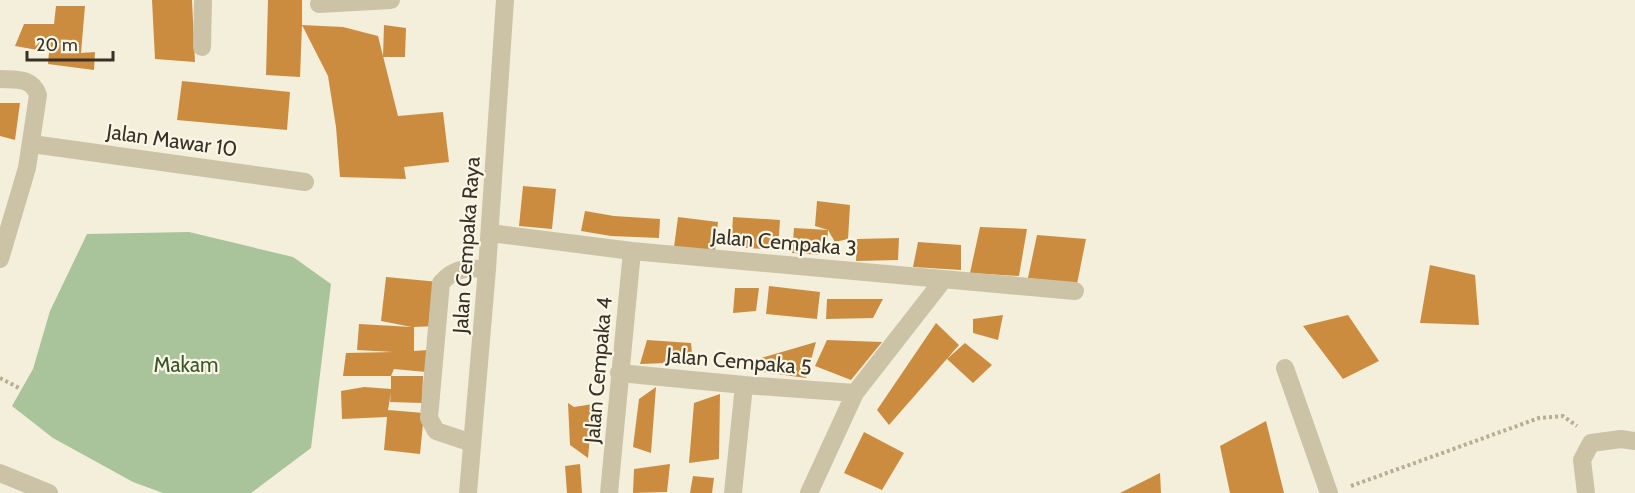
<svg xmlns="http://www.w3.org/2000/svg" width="1635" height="493" viewBox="0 0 1635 493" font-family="Cabin,sans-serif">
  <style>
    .green { fill: #a9c39a }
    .building { fill: #cc8c40 }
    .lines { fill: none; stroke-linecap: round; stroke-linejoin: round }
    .path { stroke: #b8ad90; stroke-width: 4; stroke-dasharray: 3 3; stroke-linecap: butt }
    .minor { stroke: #ccc3a6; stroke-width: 18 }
    .labels { text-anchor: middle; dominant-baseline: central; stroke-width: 4.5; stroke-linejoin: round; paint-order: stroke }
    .street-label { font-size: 21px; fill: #383127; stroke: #faf7e7 }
    .park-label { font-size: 21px; fill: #39572a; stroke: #faf7e7 }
  </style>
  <rect width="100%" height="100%" fill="#f3efdb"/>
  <path class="green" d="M189,232L293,257L331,284L311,448L251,493H163L133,482L53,438L12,406L33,369L50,311L87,234Z"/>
  <path class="building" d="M152,0H192L195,62L155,59Z
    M268,0H302V25L343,27L378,36L398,116L443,112L449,162L404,167L406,179L340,177L336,127L328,76L302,25L300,77L266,75Z
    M56,6H85L81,53L95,52L94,70L48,64L49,52L15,46L24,24H54Z
    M384,25L406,28L405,57H383Z
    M182,81L290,92L287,130L177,120Z
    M0,103H20L15,140L0,136Z
    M523,186L556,189L552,229L519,226Z
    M817,201L850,205L848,239L835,242L828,230L815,226Z
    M585,211L614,216L660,219L659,238L611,236L581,231Z
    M678,217L718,222L715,251L674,247Z
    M733,217L780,220L778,250L731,247Z
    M980,227L1027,229L1019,276L970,273Z
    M794,228L828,230L826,255L792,253Z
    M1037,235L1086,239L1077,284L1028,278Z
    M899,238L898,260L856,261L857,239Z
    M918,242L961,245V270L913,267Z
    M1430,265L1475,275L1479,325L1420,323Z
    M386,277L439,282L435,326L414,327V351L428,350L426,372L394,369L391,376H343L346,353L393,352L357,350L359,324L412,327L381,321Z
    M769,286L820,292L817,319L766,314Z
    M735,288H759L756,311L733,313Z
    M827,299H883L873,318L826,319Z
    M1003,315L998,340L973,333V319Z
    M1348,315L1379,361L1343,379L1303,326Z
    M936,323L959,345L889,425L877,410Z
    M647,340L691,343L693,362L640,364Z
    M827,340L882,342L851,380L815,366Z
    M816,342L806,378L763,372L761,358Z
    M965,343L992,365L973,383L947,359Z
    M391,376H423L422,403L390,402L391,392L388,410L424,413L420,454L384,450L387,417L342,419L341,391L364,387L391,389Z
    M656,387L651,453L633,447L639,399Z
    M720,394L719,459L689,463L694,403Z
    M568,403L574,407L593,404L588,458L570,445Z
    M1266,421L1284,493H1230L1220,446Z
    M864,432L904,453L882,490L844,473Z
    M580,464L582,493H567L565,466Z
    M670,464L667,492L633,493L634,469Z
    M1160,473L1161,493H1120Z
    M693,476L714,478L712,493H690Z"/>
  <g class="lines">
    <path class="path" d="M0,378L19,388
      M1351,486L1539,418L1563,416L1577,426"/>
    <path class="minor" d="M319,4L391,0
      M202,47L203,0
      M0,79C16,80 32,77 38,95L27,168L0,259
      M32,144L305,182
      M490,233L632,251L1075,291
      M1285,368L1329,493
      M619,373L744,385L855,393
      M472,443L436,431L429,418L441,283C455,267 467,268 487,269
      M0,473L49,493
      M468,493L487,269L505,0
      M609,493L632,251
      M733,493L744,385
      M809,493L855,393L944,279
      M1586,493L1582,460L1591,443L1621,439L1635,441"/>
  </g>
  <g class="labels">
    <g class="street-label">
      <text transform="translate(172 140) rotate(8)">Jalan Mawar 10</text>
      <text transform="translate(784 242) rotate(5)">Jalan Cempaka 3</text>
      <text transform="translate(466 245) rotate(-86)">Jalan Cempaka Raya</text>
      <text transform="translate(739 361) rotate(5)">Jalan Cempaka 5</text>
      <text transform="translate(598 370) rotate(-85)">Jalan Cempaka 4</text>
    </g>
    <g class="park-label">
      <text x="186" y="364">Makam</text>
    </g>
  </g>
  <path d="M27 51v9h86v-9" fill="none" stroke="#383127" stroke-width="3"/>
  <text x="36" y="51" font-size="18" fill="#383127" stroke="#faf7e7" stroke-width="4.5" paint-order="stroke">20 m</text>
</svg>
